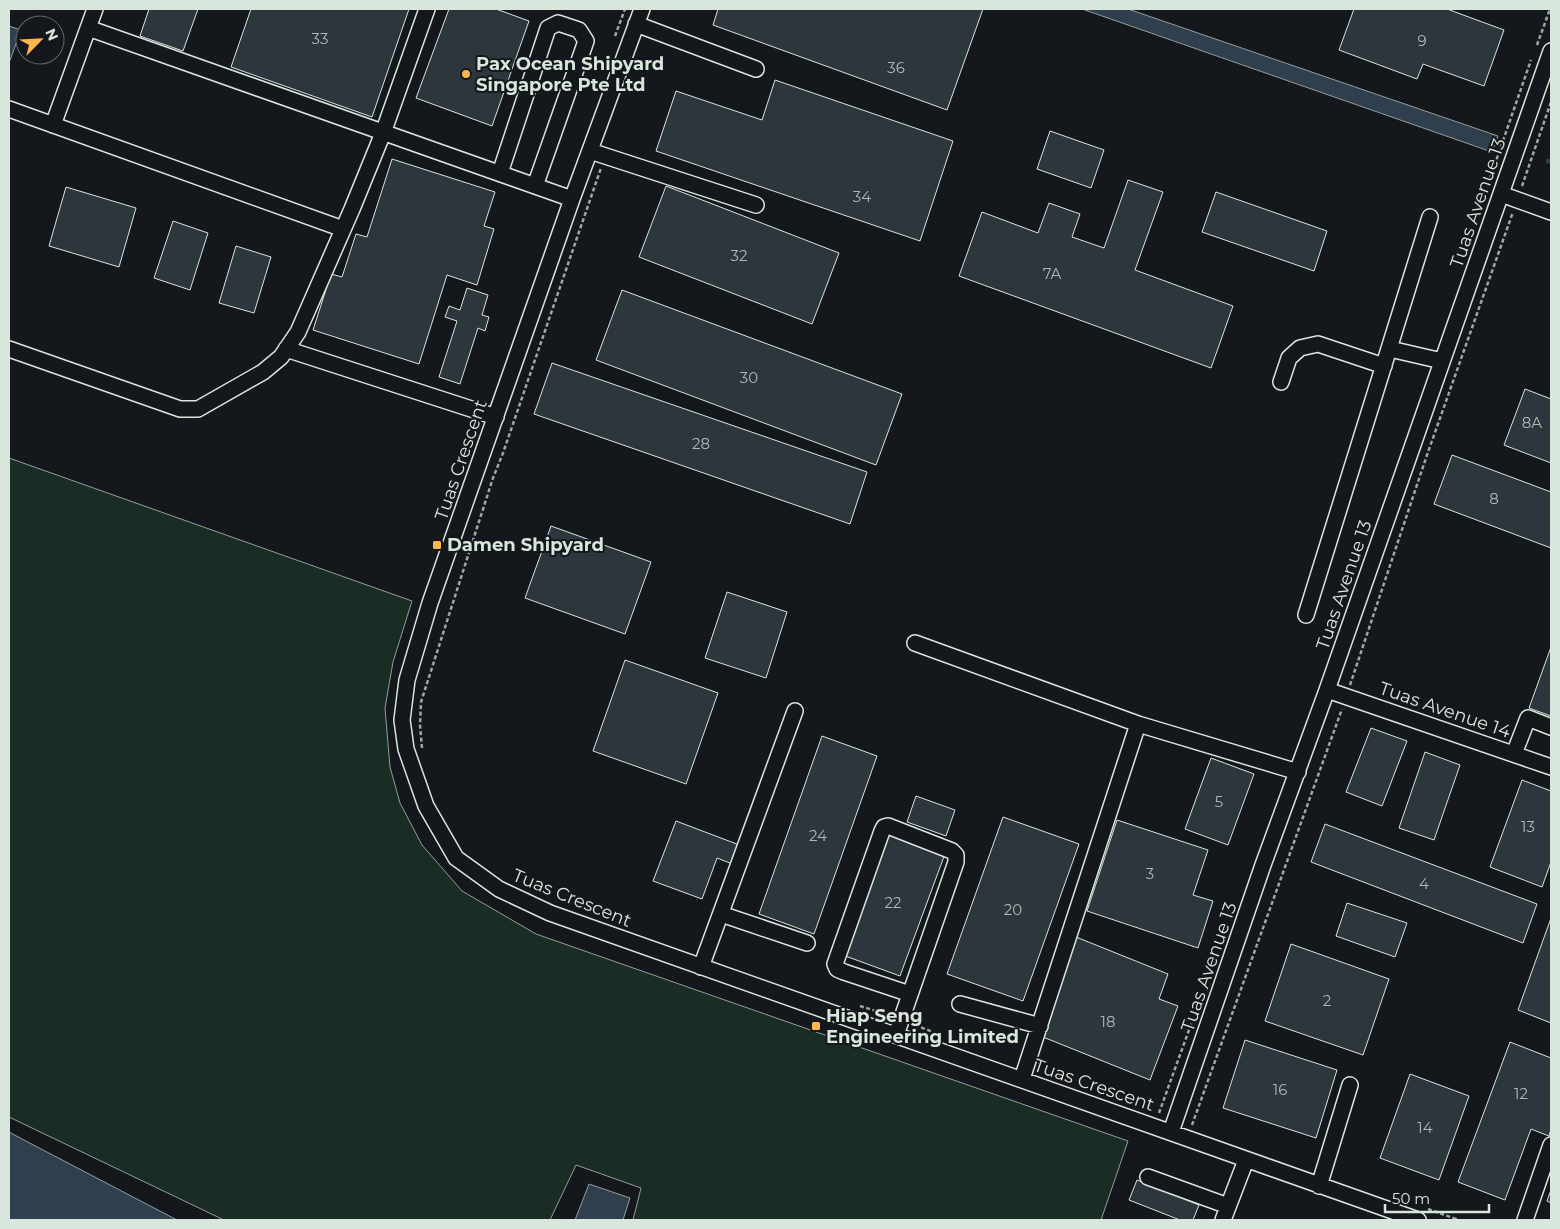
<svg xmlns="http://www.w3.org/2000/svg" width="1560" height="1229" viewBox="0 0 1560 1229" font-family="Montserrat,sans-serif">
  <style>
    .green { fill: #1a2d24; stroke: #939e99 }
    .water { fill: #2f3f4d; stroke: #939e99 }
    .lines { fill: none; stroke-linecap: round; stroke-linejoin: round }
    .stream { stroke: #2f3f4d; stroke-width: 4.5 }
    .building { fill: #2c363c; stroke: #d8e6dc }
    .minor-casing { stroke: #d8e6dc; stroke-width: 18 }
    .path { stroke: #9da8a2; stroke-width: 2.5; stroke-dasharray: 4 2.5; stroke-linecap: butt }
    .minor { stroke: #14181c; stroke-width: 15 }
    .poi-dot { fill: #ffb74d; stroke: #14181c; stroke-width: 2 }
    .labels { text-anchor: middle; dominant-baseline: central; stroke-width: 4; stroke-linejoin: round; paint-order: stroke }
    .number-label { font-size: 15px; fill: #adbab4 }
    .poi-label { font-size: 18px; font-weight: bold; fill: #d8e6dc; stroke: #14181c; text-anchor: start }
    .street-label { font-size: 18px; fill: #d8e6dc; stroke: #14181c }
  </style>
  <rect width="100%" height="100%" fill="#14181c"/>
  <path class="green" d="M9,458L412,601L393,662L385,708L390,767L400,803L422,845L462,891L536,934L1128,1141L1101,1220H633L641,1188L576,1165L550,1220H224L9,1117Z"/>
  <path class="water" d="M1082,9H1128L1498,136L1492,152Z
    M9,26L21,30L9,63Z
    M9,1132L22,1139L177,1220H9Z
    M589,1184L630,1198L623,1220H575Z"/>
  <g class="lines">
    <path class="stream" d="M1548,161L1551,162"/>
  </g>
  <path class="building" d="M149,9H198L183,51L140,36Z
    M251,9H409L372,117L231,67Z
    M449,9H496L529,21L492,126L416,98Z
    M718,9H983L947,110L713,25Z
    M1354,9H1447L1504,30L1484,86L1423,64L1417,79L1339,50Z
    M775,80L953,141L920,241L656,151L676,91L762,120Z
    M1050,131L1104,150L1091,188L1037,169Z
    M392,159L495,192L484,226L494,229L477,285L447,275L419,364L313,330L331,274L342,277L356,234L367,237Z
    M1128,180L1163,192L1135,270L1233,306L1211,368L959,276L982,212L1038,233L1049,203L1080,214L1072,237L1104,248Z
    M666,186L839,253L812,324L639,257Z
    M66,187L136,208L119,267L49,246Z
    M1216,192L1327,231L1314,271L1202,232Z
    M173,221L208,233L190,290L154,278Z
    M236,246L271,257L254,313L219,303Z
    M467,288L488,295L482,315L489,317L485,331L478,328L460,384L439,377L457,321L445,317L449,306L460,310Z
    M622,290L902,394L876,465L596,360Z
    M552,363L867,472L850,524L534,414Z
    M1525,389L1551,399V463L1504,445Z
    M1452,455L1551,492V548L1434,504Z
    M551,526L651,562L625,634L525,598Z
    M727,592L787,612L766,678L705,658Z
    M1551,647V716L1529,708Z
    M625,660L718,693L686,784L593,751Z
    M1371,728L1407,741L1382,806L1346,792Z
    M822,736L877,756L814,934L759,914Z
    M1425,752L1460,765L1434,840L1399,828Z
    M1211,758L1254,774L1228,845L1185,829Z
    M1522,780L1551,791V862L1542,887L1490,867Z
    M916,796L955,810L946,836L907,822Z
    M1003,817L1079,844L1023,1001L947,974Z
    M1117,820L1208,850L1193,895L1213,901L1198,948L1087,911Z
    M676,821L742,846L735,865L717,858L702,899L653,881Z
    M1325,824L1537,904L1523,943L1311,862Z
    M886,828L946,851L900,976L840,954Z
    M1347,903L1407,923L1395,957L1336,936Z
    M1551,918V1023L1518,1010Z
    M1076,937L1168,974L1159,999L1178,1006L1150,1080L1038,1035Z
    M1291,944L1389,979L1363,1055L1265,1021Z
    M1245,1040L1337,1070L1316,1138L1223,1108Z
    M1510,1042L1551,1058V1129L1549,1136L1531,1129L1505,1200L1458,1182Z
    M1410,1074L1469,1096L1439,1180L1380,1158Z
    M1137,1180L1199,1205L1193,1220H1180L1129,1200Z
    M1551,1190V1203L1547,1201Z"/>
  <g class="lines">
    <g class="minor-casing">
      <path id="minor" d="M642,9L572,199L430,603L407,680L402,720L406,749L426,806L456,858L499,889L550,913L1418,1220
        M636,24L756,69
        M88,28L572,199
        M9,109L343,229
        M53,125L95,9
        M590,151L756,205
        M500,173L548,28L558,23L579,30L586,41L535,186
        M1501,194L1551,212
        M9,349L180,409H198L263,372L281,357L298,332L352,209L383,133L427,9
        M286,349L496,417
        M1390,349L1442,361
        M1281,382L1289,358L1300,348L1318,344L1384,366
        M1306,615L1430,217
        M915,643L1138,724L1298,772
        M1327,690L1551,767
        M1514,754L1528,718L1551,727
        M721,914L807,943
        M701,967L795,711
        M960,1004L1040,1026
        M896,1035L956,862V855L952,851L888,826L884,827L882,831L835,964L837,969L844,972L910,994
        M1022,1079L1138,724
        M1171,1132L1263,865L1327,690L1551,51
        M1148,1177L1228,1206
        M1319,1186L1350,1085
        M1223,1220L1246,1160
        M1525,1220L1551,1145"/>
    </g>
    <path class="path" d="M615,36L625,9
      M1537,45L1550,9
      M1488,184L1531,60
      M1522,186L1551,102
      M1350,685L1427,455L1513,212
      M422,748L420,725L421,702L493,478L503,453L601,168
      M860,1006L889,1015
      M915,1025L933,1032
      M1159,1113L1198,1005
      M1192,1125L1342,709
      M1428,1209L1456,1219L1455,1220"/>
    <use href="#minor" class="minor"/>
  </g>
  <g class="poi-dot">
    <circle cx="466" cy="74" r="5"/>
    <rect x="432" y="540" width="10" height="10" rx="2.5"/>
    <rect x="811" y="1021" width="10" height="10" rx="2.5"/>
  </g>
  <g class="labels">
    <g class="number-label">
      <text x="320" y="38">33</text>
      <text x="1422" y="40">9</text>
      <text x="896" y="67">36</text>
      <text x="862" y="196">34</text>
      <text x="739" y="255">32</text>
      <text x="1052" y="273">7A</text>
      <text x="749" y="377">30</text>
      <text x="1532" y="422">8A</text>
      <text x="701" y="443">28</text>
      <text x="1494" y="498">8</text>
      <text x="1219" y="801">5</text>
      <text x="1528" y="826">13</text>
      <text x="818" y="835">24</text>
      <text x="1150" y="873">3</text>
      <text x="1424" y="883">4</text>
      <text x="893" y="902">22</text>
      <text x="1013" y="909">20</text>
      <text x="1327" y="1000">2</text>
      <text x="1108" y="1021">18</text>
      <text x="1280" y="1089">16</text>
      <text x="1521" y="1093">12</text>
      <text x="1425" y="1127">14</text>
    </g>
    <g class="poi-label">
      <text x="476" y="64">Pax Ocean Shipyard<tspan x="476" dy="21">Singapore Pte Ltd</tspan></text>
      <text x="447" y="545">Damen Shipyard</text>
      <text x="826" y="1016">Hiap Seng<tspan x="826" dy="21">Engineering Limited</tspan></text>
    </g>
    <g class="street-label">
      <text transform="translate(1478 203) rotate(-71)">Tuas Avenue 13</text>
      <text transform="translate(461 460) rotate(-71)">Tuas Crescent</text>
      <text transform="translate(1344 585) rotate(-71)">Tuas Avenue 13</text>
      <text transform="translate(1445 710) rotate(19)">Tuas Avenue 14</text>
      <text transform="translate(572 898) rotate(22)">Tuas Crescent</text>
      <text transform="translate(1209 967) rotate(-71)">Tuas Avenue 13</text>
      <text transform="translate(1094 1085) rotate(19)">Tuas Crescent</text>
    </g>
  </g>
  <rect width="1560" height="1229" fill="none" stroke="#d8e6dc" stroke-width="20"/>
  <g transform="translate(40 40) rotate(66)"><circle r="24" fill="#14181c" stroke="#626a69"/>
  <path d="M0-4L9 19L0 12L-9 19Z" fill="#ffb74d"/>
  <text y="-8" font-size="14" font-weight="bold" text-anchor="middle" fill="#d8e6dc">N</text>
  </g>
  <path d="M1385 1204v8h104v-8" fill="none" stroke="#d8e6dc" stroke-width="2.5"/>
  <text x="1392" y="1204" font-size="15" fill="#d8e6dc" stroke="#14181c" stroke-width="4" paint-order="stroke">50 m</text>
</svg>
